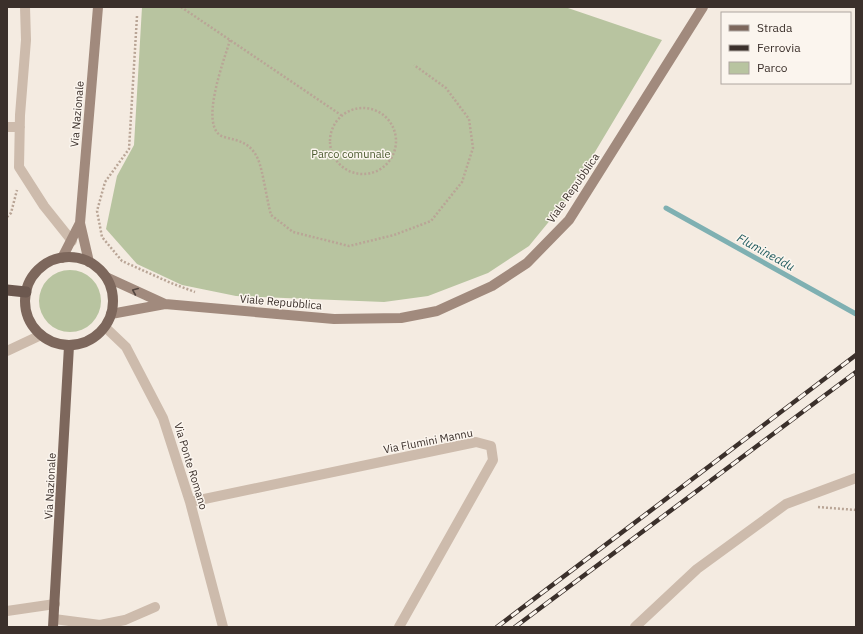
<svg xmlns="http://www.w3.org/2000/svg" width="863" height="634" viewBox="0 0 863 634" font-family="'IBM Plex Sans',sans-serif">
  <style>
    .green { fill: #b8c4a0 }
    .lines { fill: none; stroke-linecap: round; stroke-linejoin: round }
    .stream { stroke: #7fb0b2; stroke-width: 5 }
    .path { stroke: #b9a596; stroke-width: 2.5; stroke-dasharray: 2 2; stroke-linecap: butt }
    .service { stroke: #cdbbac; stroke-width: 10 }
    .minor { stroke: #cdbbac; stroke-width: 10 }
    .secondary { stroke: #a18a7d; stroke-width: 10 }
    .primary { stroke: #7d675c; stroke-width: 10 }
    .trunk { stroke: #6c584f; stroke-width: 11 }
    .rail-casing { stroke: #3b302b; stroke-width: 4.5 }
    .rail { stroke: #fbf5ee; stroke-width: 3; stroke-dasharray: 9; stroke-linecap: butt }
    .oneway { stroke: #544640 }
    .labels { text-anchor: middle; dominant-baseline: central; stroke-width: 3; stroke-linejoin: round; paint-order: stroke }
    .street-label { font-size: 11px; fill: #3b302b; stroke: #fbf5ee }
    .park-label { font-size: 11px; fill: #4a5a2e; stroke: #fbf5ee }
    .water-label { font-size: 12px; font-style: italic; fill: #1f5a5e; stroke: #fbf5ee }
  </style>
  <rect width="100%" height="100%" fill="#f4ebe1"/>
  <path class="green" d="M142,7H565L662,40L565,202L529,246L488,273L428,296L384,302L236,296L182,285L137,264L106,229L117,176L134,145Z
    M39 301a31 31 0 1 1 62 0a31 31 0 1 1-62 0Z"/>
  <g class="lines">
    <path class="stream" d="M666,208L856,314"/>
    <path class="path" d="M181,7L341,115
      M137,16L129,149L105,182L97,211L102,237L122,261L171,283L195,292
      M230,40C225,58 197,129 224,137C239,141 250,142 258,159C263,171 267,201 271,215L293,232L349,246L394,235L431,221L462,182L473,148L469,119L446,88L414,65
      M330 141a33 33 0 1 1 66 0a33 33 0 1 1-66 0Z
      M7,217L11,213L17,190
      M818,507L856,510"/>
    <path class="service" d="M25,7L26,40L20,115L19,167L44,206L72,241
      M7,127H20
      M54,619L100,625L125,620L155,607"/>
    <path class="minor" d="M105,327L126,347L163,418L190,502L223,627
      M7,351L41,335
      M190,502L476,442L491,446L493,460L399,627
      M7,611L55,604
      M635,627L697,569L786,504L856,478"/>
    <path class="secondary" d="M80,223L89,262
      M62,258L80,223L98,7
      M106,277L165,304
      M111,314L165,304L334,319L401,318L437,311L492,286L527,263L569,220L703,7"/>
    <path class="primary" d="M25 301a44 44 0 1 1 88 0a44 44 0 1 1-88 0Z
      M53,627L69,346"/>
    <path class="trunk" d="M7,290L26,292"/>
    <g class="rail-casing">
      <path id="rail" d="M497,627L856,355
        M515,627L856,372"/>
    </g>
    <use href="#rail" class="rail"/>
  </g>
  <defs><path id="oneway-chevron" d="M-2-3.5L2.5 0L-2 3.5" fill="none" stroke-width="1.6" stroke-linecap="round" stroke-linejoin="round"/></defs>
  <use class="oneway" href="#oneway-chevron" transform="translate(135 291) rotate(-157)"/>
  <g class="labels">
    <g class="street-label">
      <text transform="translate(77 114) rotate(-85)">Via Nazionale</text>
      <text transform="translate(573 188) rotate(-55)">Viale Repubblica</text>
      <text transform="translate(281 302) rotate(5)">Viale Repubblica</text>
      <text transform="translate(428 441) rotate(-11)">Via Flumini Mannu</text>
      <text transform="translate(191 466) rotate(73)">Via Ponte Romano</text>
      <text transform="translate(50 486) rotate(-87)">Via Nazionale</text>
    </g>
    <g class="park-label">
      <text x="351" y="154">Parco comunale</text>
    </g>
    <g class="water-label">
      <text transform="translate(766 252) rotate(29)">Flumineddu</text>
    </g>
  </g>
  <rect width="863" height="634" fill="none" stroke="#3b302b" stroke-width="16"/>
  <rect x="721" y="12" width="130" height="72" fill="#fbf5ee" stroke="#aea6a0"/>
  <rect x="729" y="25" width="20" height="6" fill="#7d675c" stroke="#aea6a0"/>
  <text x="757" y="32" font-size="12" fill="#3b302b">Strada</text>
  <rect x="729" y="45" width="20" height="6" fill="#3b302b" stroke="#aea6a0"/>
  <text x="757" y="52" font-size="12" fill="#3b302b">Ferrovia</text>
  <rect x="729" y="62" width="20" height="12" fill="#b8c4a0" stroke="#aea6a0"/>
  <text x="757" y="72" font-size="12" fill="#3b302b">Parco</text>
</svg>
